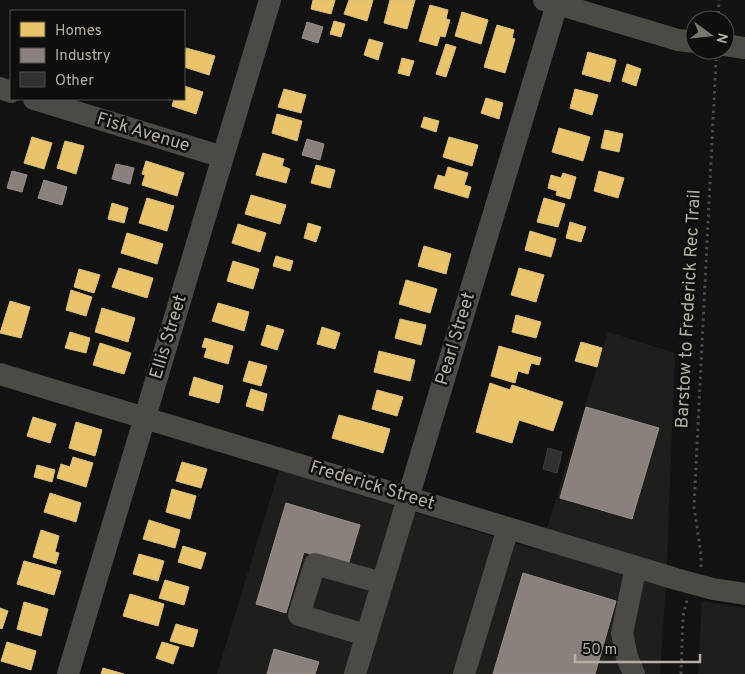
<svg xmlns="http://www.w3.org/2000/svg" width="745" height="674" viewBox="0 0 745 674" font-family="Overpass,sans-serif">
  <style>
    .built { fill: #1e1e1c }
    .homes { fill: #e9c46a; stroke: #d9be7b }
    .industry { fill: #8a817c; stroke: #978f87 }
    .building { fill: #313130; stroke: #3e3d3a }
    .lines { fill: none; stroke-linecap: round; stroke-linejoin: round }
    .path { stroke: #4d4b48; stroke-width: 3; stroke-dasharray: 2.5 4; stroke-linecap: butt }
    .minor { stroke: #4b4a46; stroke-width: 22 }
    .labels { text-anchor: middle; dominant-baseline: central; stroke-width: 5; stroke-linejoin: round; paint-order: stroke }
    .street-label { font-size: 18px; fill: #b4afa2; stroke: #0e0e0c }
  </style>
  <rect width="100%" height="100%" fill="#121212"/>
  <path class="built" d="M608,332L675,353L666,586L660,674H217L279,470L540,551Z
    M702,601L745,608V674H698Z"/>
  <path class="homes" d="M313,0H335L331,14L311,9Z
    M349,0H373L367,21L344,14Z
    M390,0H415L407,29L384,23Z
    M430,5L448,10L446,19L450,20L445,37L440,36L437,46L419,41Z
    M462,12L488,20L481,44L455,36Z
    M334,21L345,24L341,37L330,34Z
    M497,25L514,30L512,38L515,39L505,73L484,67Z
    M369,39L383,43L378,60L364,55Z
    M446,44L456,47L446,77L436,74Z
    M186,48L215,56L209,75L184,67Z
    M588,52L616,60L610,82L582,74Z
    M402,58L414,61L409,76L398,73Z
    M627,64L641,69L636,86L622,81Z
    M184,86L203,92L196,114L172,106L174,99H184Z
    M284,89L306,95L301,113L278,107Z
    M575,89L598,95L592,115L570,108Z
    M486,98L503,103L499,119L481,113Z
    M277,114L302,121L297,141L272,133Z
    M424,117L439,121L436,132L421,127Z
    M559,128L590,137L583,161L552,152Z
    M605,130L623,134L619,152L601,148Z
    M32,137L52,143L44,169L24,163Z
    M449,137L478,145L472,166L443,157Z
    M65,141L84,146L76,174L57,168Z
    M263,153L284,159L282,166L290,169L286,183L256,175Z
    M146,161L184,173L177,196L142,185L145,175L142,174Z
    M316,165L335,170L330,188L311,183Z
    M448,167L468,173L464,185L471,187L468,198L434,188L438,175L445,177Z
    M599,171L624,178L618,198L594,191Z
    M563,173L576,177L570,199L556,195L557,191L548,188L551,175L561,178Z
    M251,195L286,205L280,224L245,214Z
    M147,198L174,206L167,231L139,223Z
    M544,198L565,204L558,227L537,222Z
    M112,203L128,208L124,223L108,219Z
    M570,222L586,227L581,242L566,238Z
    M308,223L321,227L316,242L304,238Z
    M238,224L266,233L260,252L232,243Z
    M530,231L556,239L551,257L525,250Z
    M127,233L163,244L157,264L121,253Z
    M424,246L451,254L446,274L418,266Z
    M276,256L293,261L290,271L273,266Z
    M233,261L259,269L253,289L227,281Z
    M119,268L153,278L147,298L112,287Z
    M519,268L544,275L536,302L511,295Z
    M79,269L100,275L94,293L74,287Z
    M406,280L437,289L430,313L399,304Z
    M71,290L92,297L86,316L66,310Z
    M10,301L30,307L21,338L0,333Z
    M218,303L249,312L244,331L212,321Z
    M102,308L135,318L128,342L95,332Z
    M516,315L541,322L536,338L512,332Z
    M400,319L426,325L421,345L395,338Z
    M267,325L284,330L277,350L261,345Z
    M322,327L340,333L335,349L317,344Z
    M70,332L90,338L86,353L65,348Z
    M205,338L233,346L228,364L204,357L207,348L202,347Z
    M581,342L602,348L597,367L575,361Z
    M100,343L131,353L124,374L93,365Z
    M499,346L541,358L539,365L531,363L528,374L518,371L515,383L491,376Z
    M379,351L415,360L410,381L374,372Z
    M249,361L267,366L261,386L243,381Z
    M194,377L223,386L219,403L189,395Z
    M490,383L510,390L512,385L563,402L553,431L519,420L512,443L476,432Z
    M251,389L267,394L263,411L246,406Z
    M377,390L403,397L397,416L372,409Z
    M339,415L390,429L383,453L332,438Z
    M33,417L56,424L50,443L27,436Z
    M76,422L102,430L95,456L69,448Z
    M73,457L93,463L86,487L57,478L61,464L70,467Z
    M182,462L207,469L201,488L176,481Z
    M37,465L55,470L52,482L34,477Z
    M172,489L196,496L190,519L166,512Z
    M50,493L81,503L76,522L44,512Z
    M149,520L180,530L175,548L143,539Z
    M41,530L59,536L55,552L59,553L56,564L33,557Z
    M183,546L206,553L201,569L178,562Z
    M139,554L164,561L158,581L133,574Z
    M24,561L61,571L54,595L17,584Z
    M165,580L189,587L184,605L159,598Z
    M130,594L164,604L158,626L123,616Z
    M24,602L48,609L41,636L17,629Z
    M0,608L8,611L2,629L0,628Z
    M176,624L198,630L193,647L170,641Z
    M7,642L36,651L31,670L1,661Z
    M162,642L179,647L173,664L156,658Z
    M103,668L124,674H101Z"/>
  <path class="industry" d="M307,22L323,27L318,43L302,38Z
    M307,139L324,144L320,160L302,155Z
    M116,164L134,168L130,184L112,179Z
    M12,171L27,175L22,192L7,188Z
    M44,180L67,187L62,205L38,198Z
    M586,407L659,428L632,519L560,498Z
    M286,503L360,525L348,565L304,552L286,613L256,604Z
    M523,573L616,601L595,674H493Z
    M274,649L319,662L315,674H267Z"/>
  <path class="building" d="M548,448L562,452L557,473L543,469Z"/>
  <g class="lines">
    <path class="path" d="M718,20L719,0
      M701,567V554L694,507L716,60
      M681,674L683,616L687,600"/>
    <path class="minor" d="M544,0L678,40L695,42
      M725,45L745,48
      M0,88L11,92
      M34,99L223,157
      M0,374L676,579L713,589L745,594
      M366,635L299,615L315,564L382,583
      M68,674L270,0
      M355,674L557,4
      M464,674L508,528
      M634,674L627,657L622,633L636,567"/>
  </g>
  <g class="labels">
    <g class="street-label">
      <text transform="translate(143 133) rotate(17)">Fisk Avenue</text>
      <text transform="translate(689 309) rotate(-87)">Barstow to Frederick Rec Trail</text>
      <text transform="translate(169 337) rotate(-73)">Ellis Street</text>
      <text transform="translate(456 339) rotate(-73)">Pearl Street</text>
      <text transform="translate(372 486) rotate(17)">Frederick Street</text>
    </g>
  </g>
  <rect x="10" y="10" width="175" height="90" fill="#0e0e0c" stroke="#504e48"/>
  <rect x="20" y="22" width="25" height="15" fill="#e9c46a" stroke="#504e48"/>
  <text x="55" y="35" font-size="15" fill="#b4afa2">Homes</text>
  <rect x="20" y="48" width="25" height="15" fill="#8a817c" stroke="#504e48"/>
  <text x="55" y="60" font-size="15" fill="#b4afa2">Industry</text>
  <rect x="20" y="72" width="25" height="15" fill="#313130" stroke="#504e48"/>
  <text x="55" y="85" font-size="15" fill="#b4afa2">Other</text>
  <g transform="translate(710 35) rotate(105)"><circle r="24" fill="#0e0e0c" stroke="#504e48"/>
  <path d="M0-4L9 19L0 12L-9 19Z" fill="#7b7870"/>
  <text y="-8" font-size="14" font-weight="bold" text-anchor="middle" fill="#b4afa2">N</text>
  </g>
  <path d="M575 654v8h125v-8" fill="none" stroke="#b4afa2" stroke-width="2.5"/>
  <text x="582" y="654" font-size="15" fill="#b4afa2" stroke="#0e0e0c" stroke-width="4" paint-order="stroke">50 m</text>
</svg>
